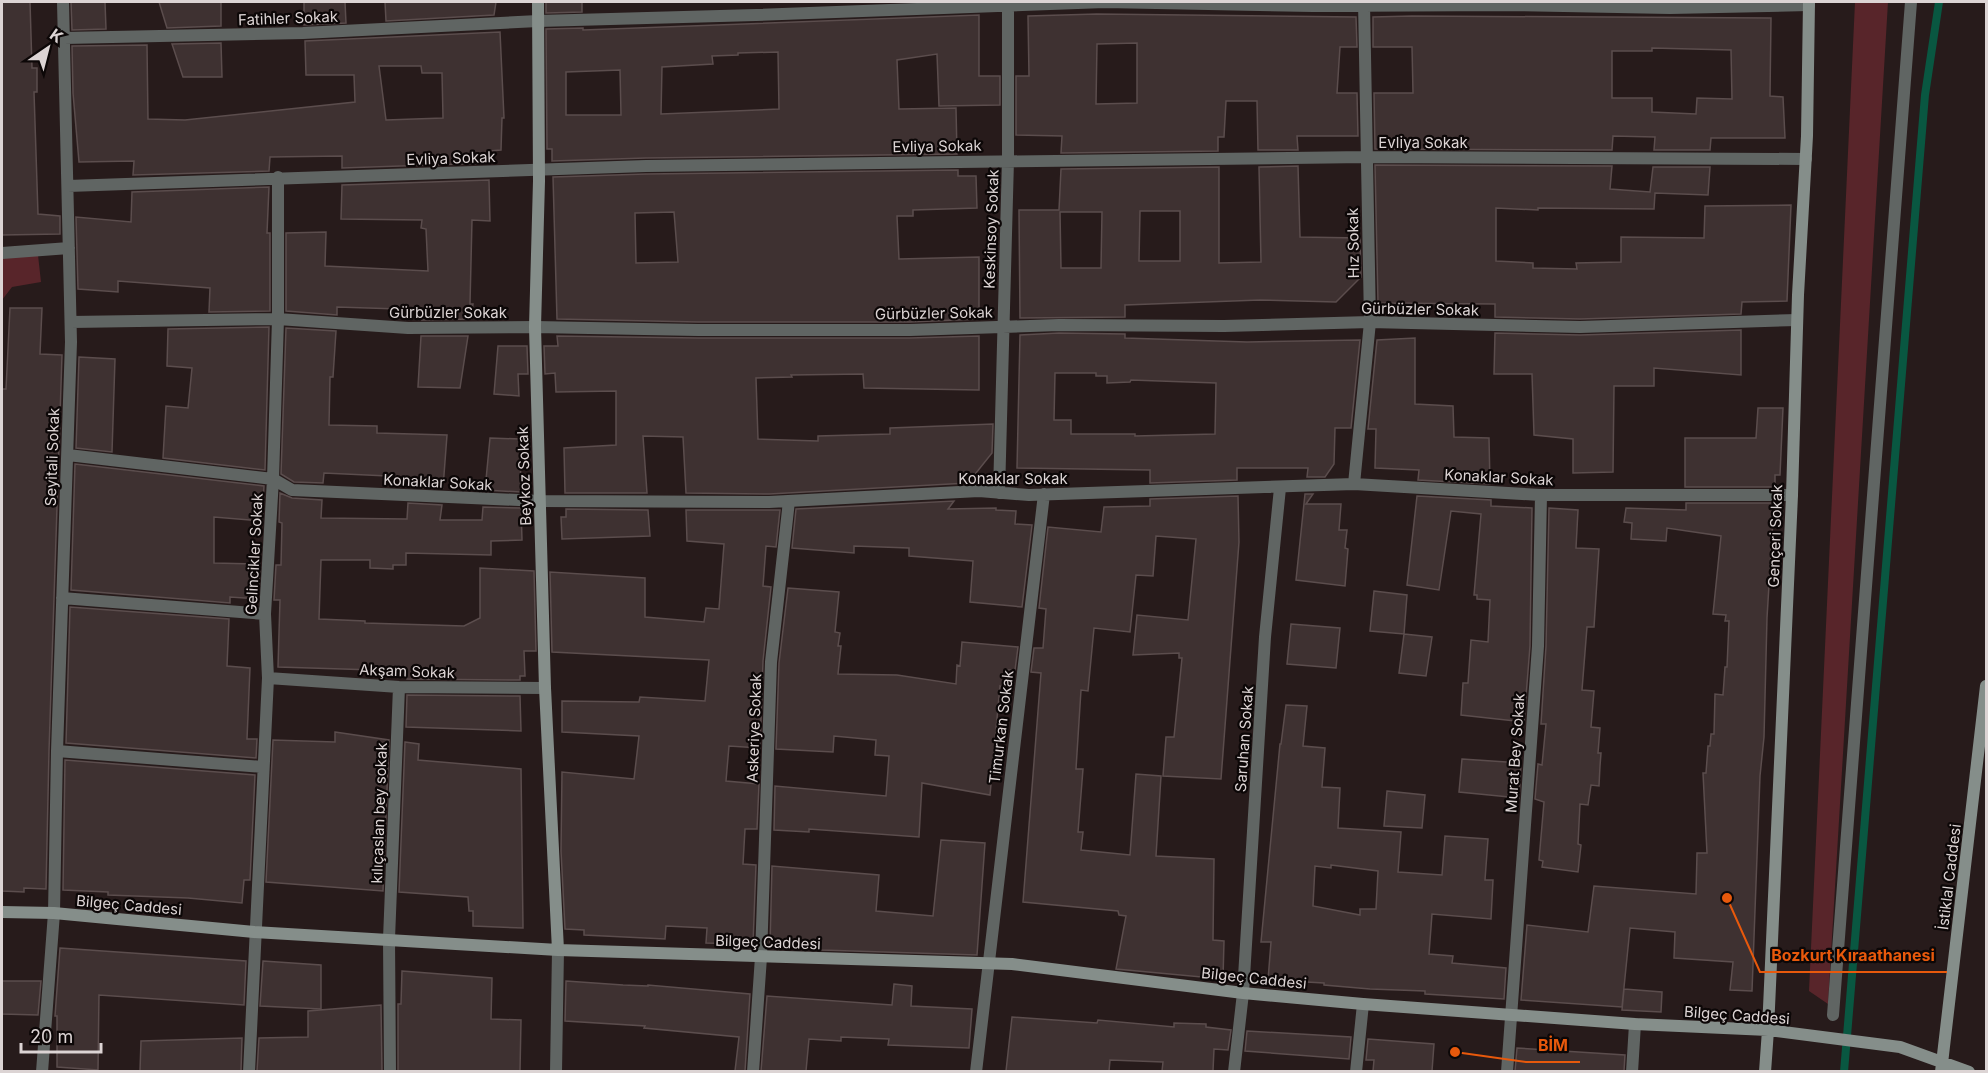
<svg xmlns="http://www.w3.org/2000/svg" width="1988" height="1073" viewBox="0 0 1988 1073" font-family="Inter,sans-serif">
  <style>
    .green { fill: #58252a }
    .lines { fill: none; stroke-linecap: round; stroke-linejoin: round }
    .stream { stroke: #095741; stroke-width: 8 }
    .building { fill: #3e3131; stroke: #5b4d4d; stroke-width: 1.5; fill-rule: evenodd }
    .lane { stroke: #606563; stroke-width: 12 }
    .street { stroke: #606563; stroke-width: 12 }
    .secondary { stroke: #858e8a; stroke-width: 12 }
    .labels { text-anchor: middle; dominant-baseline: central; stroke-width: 4.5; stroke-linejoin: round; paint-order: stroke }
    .street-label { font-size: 15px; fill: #dcd4d4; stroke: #0c0707 }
    .leader { fill: none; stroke: #e8590c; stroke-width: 2 }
    .callout-dot { fill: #e8590c; stroke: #0c0707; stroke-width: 2 }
    .callout-label { font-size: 16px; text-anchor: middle; font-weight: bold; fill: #e8590c; stroke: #0c0707; stroke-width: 4.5; stroke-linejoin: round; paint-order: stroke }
  </style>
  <rect width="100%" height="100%" fill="#271b1b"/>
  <path class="green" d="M1855,2H1888L1828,1004L1809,991Z
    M38,255L41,282L12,287L2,300V258Z"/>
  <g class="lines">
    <path class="stream" d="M1844,1072L1925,95L1939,2"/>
  </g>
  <path class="building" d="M2,2H30L32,68H37V92H34L38,214L60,216V234L2,235Z
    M71,2H105L106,29L72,30Z
    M159,2H221V26L167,28Z
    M304,2H345L346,23L304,25Z
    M385,2H496L494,15L386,21Z
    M546,2H582V12L546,13Z
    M1097,14L1356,17L1357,47H1340L1337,93H1357L1358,136H1297L1298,150H1258L1257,101H1226L1224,137H1218V151L1061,153L1062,136L1016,135V76H1029L1028,16ZM1137,43V103L1096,104L1097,44Z
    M979,15V76H1000V105L939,106L937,54L897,60L899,109L956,108L957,154L646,158L552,161V149H547L546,29L583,28V30ZM778,52L779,109L661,114L662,67L713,64L712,56L738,55V53ZM620,70L621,115H566V72Z
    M1412,16L1771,18L1770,96L1783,97L1785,138H1711L1710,150H1654L1655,137L1613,136L1612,150L1375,149L1374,93H1413L1412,47H1373V17ZM1652,48L1731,50L1732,99L1697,98L1696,114L1652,112V98H1612V51H1652Z
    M500,32L504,118H502L501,150L489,151V163L342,168V156L270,157L269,171L133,175L134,161L79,162L73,93L72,46L147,45L148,119L185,120L355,102L354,75H306L305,41ZM379,66H421L422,73H442L443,118L386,120Z
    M221,43L222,77H183L172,44Z
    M1375,165L1612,166L1610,189L1650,192L1653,167H1710L1708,195L1655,193L1654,209L1538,208V210L1496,208V261L1533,263V268L1577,269L1576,263L1621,262V237L1704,238L1705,206L1791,205L1787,301L1742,302L1741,314L1580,319L1495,317V304L1378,303Z
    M1298,166L1300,237L1360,238L1361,277L1336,302L1260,300L1125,305V317L1020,318L1019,210H1059L1061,169L1219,167V263L1261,262L1259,167ZM1140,211H1180V261H1139ZM1060,212H1102L1101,268H1061Z
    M958,170V176H976L977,208L913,210V216H897L899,259L979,257V319L910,322H698L557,319L553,177L646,174ZM674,212L678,262L636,263L635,213Z
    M489,180L490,221L472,220L470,304H473L471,319L422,320L423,310L399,309L337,307V315L286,311V233L326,232L325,266L428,271L426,229L421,228L422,220L341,219L342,185Z
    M269,187L267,233H270V311L209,312L210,288L118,281V292L78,289L76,217L131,222L132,192Z
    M10,308H42L40,354L62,355L49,751L46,889L24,888V892L2,891V389H6Z
    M269,327L265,470L163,458L166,406L188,408L192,368L167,366L168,329Z
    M286,328L336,331L333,377H330L329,425L377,426V433L447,435L443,488L409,487V477L324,473L323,483L294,482L281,474Z
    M1741,330V375L1654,368V386H1614L1613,472L1573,473V439L1534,435L1532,374H1494L1495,333L1580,335Z
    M1059,333L1125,334V338L1247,342L1360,340L1351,428H1335L1334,464L1325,477H1307L1308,468H1237V480L1150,483V470L1017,468L1020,335ZM1055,373H1096V376H1107V383L1130,382L1131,380L1216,383L1215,434L1135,436V434H1071V420H1054Z
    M421,336H468L460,388L418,387Z
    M557,336L698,338H910L979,336V390L864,388L863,374L791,375L792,377L756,378L758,439L818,441V436L890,434V428L993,424L992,453L968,483L769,494L686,493L683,437L643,436L647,493H565L564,448L616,445V391L556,392L555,373L545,374L544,346H558Z
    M1415,338V404L1453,406L1454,437L1489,438L1490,484L1418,480L1419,470L1375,468L1376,429H1368L1377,340Z
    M498,346H527L528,374H518L519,396L494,394Z
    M79,357L115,359L112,452L76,448Z
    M1758,408H1783L1780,475H1775V487H1685V438H1756Z
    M490,438L520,439L521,492L485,490Z
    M75,464L264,486L262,521L214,517V563L260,564L258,599L230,597V603L71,590Z
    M280,493L292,498L322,500L321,518L407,519L408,503L442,505L440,520H482L483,507L521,508L522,540L491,541V555L406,553V565H393V569L370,568V560H321L319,619L365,621V623L464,626L480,618V568L534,571L536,651H524L525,676H520V680L407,679V671L278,667L280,600H274L276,565H281L282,523L279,522Z
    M1305,494H1313L1306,504H1341L1339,530H1347L1345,548L1348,549L1345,586L1296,580Z
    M1238,496L1239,542L1221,779L1163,776L1166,737H1174L1182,658H1179V653L1133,655L1137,615L1188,620L1196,539L1156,536L1153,576L1136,575L1130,632L1094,628L1088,691L1081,690L1076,769H1083L1078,832H1083L1081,850L1130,855L1136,774L1161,776L1156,856L1214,859L1213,940L1224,941L1223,979L1116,969L1126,916L1119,915L1118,911L1023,902L1041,673L1031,672L1034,648H1043L1046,609L1039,608L1048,527L1101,532L1104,507L1150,506V499Z
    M1417,496L1491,500V506L1532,508L1530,646L1524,722L1461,715L1463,683H1468L1471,640L1488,642L1490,600L1477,599V595H1474L1481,514L1451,511L1439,590L1407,585Z
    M954,501L948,509L996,508V510L1016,511L1015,524L1032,525L1022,607L970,602L973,561L909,556V548L854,546V553L792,548L796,509Z
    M1686,503H1774L1767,618L1764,737L1760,776L1752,991L1730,990L1733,962L1674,958L1675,932L1630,928L1622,1007L1521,1000L1527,925L1588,932L1594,886L1696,894L1697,853H1707L1703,773H1706L1708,746H1710L1711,734H1714L1715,694L1723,695L1725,667H1727L1729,621H1725L1726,615L1713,614L1721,536L1667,528L1666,541L1631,539L1632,523L1624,522L1626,508L1686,510Z
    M1549,508L1578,510L1576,548L1599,549L1594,627H1587L1582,690L1594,691L1591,727L1600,728L1598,753H1601L1600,766L1599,786L1591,785L1588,805L1580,804L1578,844L1581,845L1578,872L1542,867L1543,861L1539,860L1544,802L1535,799L1538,764L1542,765L1546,724H1541L1546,646Z
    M566,509L648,510L650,536L562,539L561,517H566Z
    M686,510H780L776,547L766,546L763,586L771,587L763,661L760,748L729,746L726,781L759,784L757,829H745L743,864L756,865L753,944L706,943L707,928L666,926L665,939L584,935V930L565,929L561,851L562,772L634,779L639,736L562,732V701L639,702L640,697L705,701L709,660L552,652L550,572L645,578V617L704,622L706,608L719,609L724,544L687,541Z
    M788,588L839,592L835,632L840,633L838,646H841L838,674L897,675L956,684L957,665L960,666L962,642L1018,647L1015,670H1006L1004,688L1000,686L990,795L922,783L919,837L809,829V832L774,830L775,786L886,796L889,756L875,755L876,740L834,736L833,752L776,749L779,663Z
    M1374,591L1407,595L1404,634L1370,631Z
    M70,607L229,619L227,666L250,668L247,739H257L256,758L66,743Z
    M1291,624L1340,628L1336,668L1287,664Z
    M1404,634L1432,637L1426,676L1399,673Z
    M407,695L520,696L521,731L406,727Z
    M1286,705L1307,706L1303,746L1325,748L1322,787L1340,788L1338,828L1401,832L1398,872L1442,875L1445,836L1488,839L1485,880H1493L1491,919L1432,914L1429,954L1453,956L1452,963L1506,968L1504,999L1425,994V991L1370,989L1324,985V983L1268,980L1271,942H1261L1280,744H1281ZM1331,865L1378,871L1376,909H1360V915L1313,906L1315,866L1331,868Z
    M335,732L389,740L383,891L266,882L273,740L335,742Z
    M405,742L419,744L418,760L521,769L523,928L473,926V911H469L468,897L399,892Z
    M1462,759L1521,763L1519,798L1459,792Z
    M65,760L255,775L250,880H244L242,903L188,898L108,895V892L63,890Z
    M1387,791L1425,795L1422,828L1384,826Z
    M941,840L985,843L977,955L821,950L770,945L772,866L879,875L876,911L933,916Z
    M60,948L246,961L244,1005L99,995L98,1070L57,1067V1016H55Z
    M263,961L321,965V1009L260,1006Z
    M402,971L492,978L491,1019L521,1020L520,1071H398V1004H401Z
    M2,981H41L38,1015L2,1014Z
    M566,981L623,985L648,986V985L750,994L745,1071H735L739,1037L644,1028L645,1026L565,1021Z
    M894,984L912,986L911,1006L972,1009L969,1048L888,1045L889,1039L841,1037V1041L809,1039L806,1071H761L767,996L892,1005Z
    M1624,989L1662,992L1661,1012L1622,1010Z
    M381,1005L382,1071H257L259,1038L308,1037V1011Z
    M1012,1017L1097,1023L1098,1020L1174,1027V1023L1206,1024V1027L1231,1030L1228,1050L1214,1049L1213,1071H1162L1163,1062L1110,1060L1109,1071H1006Z
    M1247,1031L1351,1037L1349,1059L1245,1051Z
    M242,1038L241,1071H140L141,1041Z
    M1368,1039L1434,1044L1432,1071H1373L1374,1060H1366Z
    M1517,1048L1625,1055L1624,1071H1515Z"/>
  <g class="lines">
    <path class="lane" d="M1833,1015L1911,2"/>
    <path class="street" d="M64,38L303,33L538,21L756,15L1105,2L1313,6L1507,5L1670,8L1809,5
      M68,186L646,166L1366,157L1806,159
      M2,253L69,248
      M71,322L278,319L408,328L535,327L698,330H910L1059,325L1224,326L1370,322L1580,327L1797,320
      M68,455L273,479L292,490L540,501L769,502L979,491L1029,495L1354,484L1541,495H1792
      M1354,484L1370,322L1364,2
      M999,493L1008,160V2
      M62,598L265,614
      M268,678L399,687L545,688
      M57,751L263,767
      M42,1072L54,913L57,751L71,342L63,2
      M249,1072L268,678L265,614L273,479L278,319V177
      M390,1072L389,939L399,687
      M556,1072L558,950
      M753,1072L761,957L771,662L789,501
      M976,1072L1044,494
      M1234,1072L1243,993L1265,637L1280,488
      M1356,1072L1363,1004
      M1507,1072L1538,646L1541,495
      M1632,1072L1635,1024"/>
    <path class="secondary" d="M538,2L539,181L535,327L545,688L558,950
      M2,912L54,913L254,932L558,950L1012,964L1243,993L1363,1004L1635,1024L1768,1030L1900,1047L1969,1072
      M1765,1072L1768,1030L1792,495L1798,295L1807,136L1809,2
      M1941,1072L1986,686"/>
  </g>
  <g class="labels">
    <g class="street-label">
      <text transform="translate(288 18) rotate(-2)">Fatihler Sokak</text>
      <text x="1423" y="142">Evliya Sokak</text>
      <text transform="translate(937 146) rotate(-1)">Evliya Sokak</text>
      <text transform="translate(451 158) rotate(-2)">Evliya Sokak</text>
      <text transform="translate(991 229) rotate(-88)">Keskinsoy Sokak</text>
      <text transform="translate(1353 243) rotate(-91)">Hız Sokak</text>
      <text transform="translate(1420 309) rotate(1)">Gürbüzler Sokak</text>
      <text x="448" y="312">Gürbüzler Sokak</text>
      <text transform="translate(934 313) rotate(-1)">Gürbüzler Sokak</text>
      <text transform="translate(52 457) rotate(-88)">Seyitali Sokak</text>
      <text transform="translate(524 476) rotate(-92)">Beykoz Sokak</text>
      <text transform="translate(1499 477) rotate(3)">Konaklar Sokak</text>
      <text x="1013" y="478">Konaklar Sokak</text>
      <text transform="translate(438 482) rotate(3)">Konaklar Sokak</text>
      <text transform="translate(1775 536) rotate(-88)">Gençeri Sokak</text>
      <text transform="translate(254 554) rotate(-87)">Gelincikler Sokak</text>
      <text transform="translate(407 671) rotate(2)">Akşam Sokak</text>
      <text transform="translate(1001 727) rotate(-83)">Timurkan Sokak</text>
      <text transform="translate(754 728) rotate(-88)">Askeriye Sokak</text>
      <text transform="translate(1244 739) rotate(-86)">Saruhan Sokak</text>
      <text transform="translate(1515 753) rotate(-86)">Murat Bey Sokak</text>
      <text transform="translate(379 813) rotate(-88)">kılıçaslan bey sokak</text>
      <text transform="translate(1949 877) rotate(-83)">İstiklal Caddesi</text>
      <text transform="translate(129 905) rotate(5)">Bilgeç Caddesi</text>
      <text transform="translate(768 942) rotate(2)">Bilgeç Caddesi</text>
      <text transform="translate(1254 978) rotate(6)">Bilgeç Caddesi</text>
      <text transform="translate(1737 1015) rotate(4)">Bilgeç Caddesi</text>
    </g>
  </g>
  <path class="leader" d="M1727 898L1760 972H1947M1455 1052L1526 1062H1580"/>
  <g class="callout-dot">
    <circle cx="1727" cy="898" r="6"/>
    <circle cx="1455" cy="1052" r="6"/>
  </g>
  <g class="callout-label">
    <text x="1853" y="961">Bozkurt Kıraathanesi</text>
    <text x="1553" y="1051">BİM</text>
  </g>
  <rect width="1988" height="1073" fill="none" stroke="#dcd4d4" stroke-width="6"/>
  <g transform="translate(48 48) rotate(35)" stroke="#0c0707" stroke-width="4.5" paint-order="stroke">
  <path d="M0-4.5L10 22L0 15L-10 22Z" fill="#dcd4d4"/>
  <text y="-9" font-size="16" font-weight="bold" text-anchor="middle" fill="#dcd4d4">K</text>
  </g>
  <path d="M21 1043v9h80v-9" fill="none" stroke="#dcd4d4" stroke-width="3"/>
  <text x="30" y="1043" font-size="18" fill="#dcd4d4" stroke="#0c0707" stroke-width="4.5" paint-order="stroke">20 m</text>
</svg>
